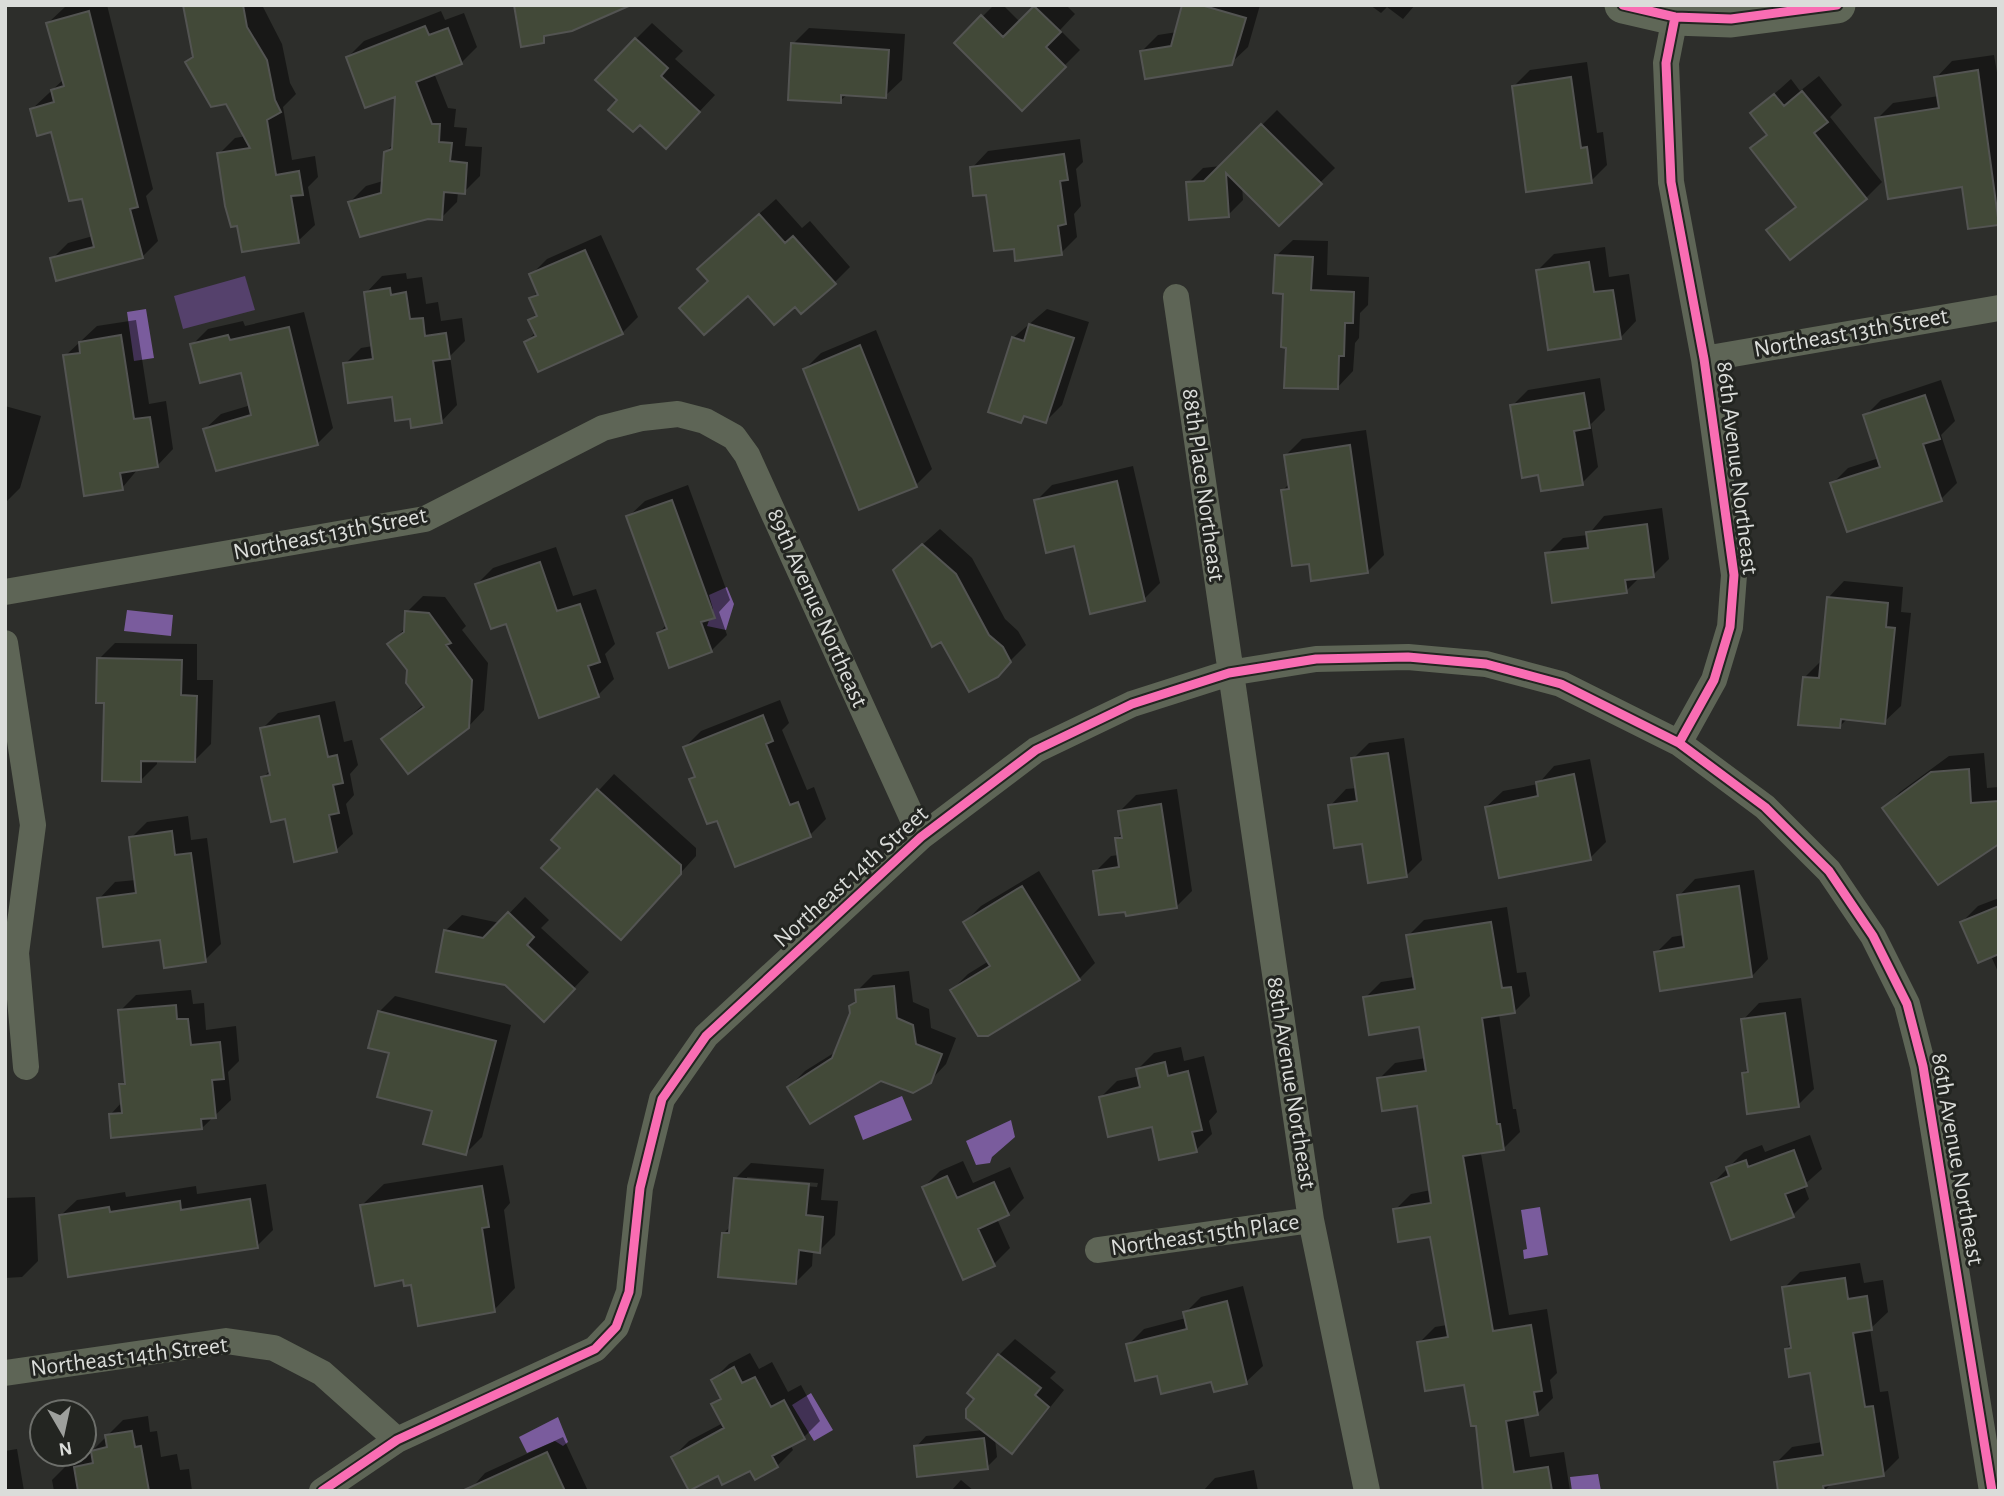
<svg xmlns="http://www.w3.org/2000/svg" width="2004" height="1496" viewBox="0 0 2004 1496" font-family="'Alegreya Sans',sans-serif">
  <style>
    .green { fill: #55416c }
    .water { fill: #7a5c9d }
    .shadow { fill: #0007; fill-rule: evenodd }
    .building { fill: #424938; stroke: #535452; stroke-width: 2 }
    .lines { fill: none; stroke-linecap: round; stroke-linejoin: round }
    .minor { stroke: #5e6556; stroke-width: 26 }
    .secondary { stroke: #5f6757; stroke-width: 37 }
    .cycleway-casing { stroke: #232521; stroke-width: 13 }
    .cycleway { stroke: #f96db3; stroke-width: 9 }
    .labels { text-anchor: middle; dominant-baseline: central; stroke-width: 6; stroke-linejoin: round; paint-order: stroke }
    .street-label { font-size: 24px; fill: #dbddda; stroke: #232521 }
  </style>
  <rect width="100%" height="100%" fill="#2d2e2b"/>
  <path class="green" d="M245,276L255,310L183,329L174,296Z"/>
  <path class="water" d="M146,309L154,358L134,361L127,312Z
    M727,587L734,604L726,630L707,626L713,609L709,595Z
    M127,610L173,615L171,636L124,631Z
    M902,1096L912,1120L863,1140L854,1116Z
    M1011,1120L1015,1137L992,1157L990,1163L976,1165L966,1141Z
    M1540,1207L1548,1255L1524,1259L1523,1250L1527,1249L1521,1210Z
    M811,1393L833,1430L814,1441L792,1405Z
    M558,1417L568,1442L563,1446L555,1441L527,1453L519,1437Z
    M1598,1474L1601,1491H1572L1570,1477Z"/>
  <path class="shadow" d="M72,5H107L153,189L146,196L158,241L142,257L52,259L68,243L93,236L83,196L53,130L32,109L64,79L48,23L65,7Z
    M184,5H262L282,44L290,83L296,94L283,107L292,160L315,156L318,177L308,187L315,225L298,241L239,224L219,154L235,138L246,136L226,102L187,62L194,55Z
    M994,5H1003L1020,22L1037,5H1066L1075,14L1060,30L1080,50L1022,108L956,43Z
    M1184,5H1260L1248,47L1231,63L1142,51L1158,35L1177,32Z
    M1370,5H1415L1403,19L1387,7L1381,13Z
    M441,11L445,20L464,13L477,47L461,63L434,73L448,108L456,109L454,127L467,128L465,146L482,147L480,176L464,192H458L457,202L441,218L350,202L366,186L383,181L385,152L394,144L397,94L348,57L364,41Z
    M652,23L683,51L675,59L715,95L682,130L620,100L636,39Z
    M809,28L905,34L902,80L885,96L848,94L840,101L793,44Z
    M1994,55L1999,84V223L1963,185L1877,119L1893,103L1939,96L1936,78L1952,61Z
    M1587,62L1597,133L1603,132L1607,165L1591,181L1514,86L1530,70Z
    M1819,76L1842,105L1830,117L1882,182L1866,198L1769,230L1797,205L1752,149L1768,133L1752,114L1791,79L1800,91Z
    M1277,110L1335,168L1279,223L1242,186L1243,200L1228,215L1188,183L1203,168L1221,166Z
    M1080,139L1083,162L1076,169L1081,206L1074,214L1077,237L1061,253L1015,247L972,168L988,151Z
    M776,199L802,228L810,221L850,267L834,283L795,305L710,281L715,253Z
    M601,235L638,317L622,333L526,342L536,332L530,320L537,313L531,299L538,291L531,275L547,259Z
    M1293,240L1328,241L1327,275L1369,277L1368,305L1360,313L1359,338L1355,343L1353,371L1337,388L1288,346L1285,292L1276,256Z
    M1605,247L1609,277L1629,274L1636,321L1620,338L1538,270L1554,254Z
    M406,273L407,279L422,277L426,304L438,302L441,321L462,318L465,341L450,356L457,405L441,422L411,417L393,395L345,364L361,348L373,346L366,293L382,276Z
    M1047,309L1089,322L1062,405L1046,421L1027,415L1021,421L1013,338Z
    M304,312L333,428L318,443L217,469L205,429L221,414L251,405L243,370L192,345L208,329L243,321L245,326Z
    M136,320L149,404L166,401L173,449L157,466L138,469L122,488L65,356L97,326Z
    M876,330L932,469L916,485L805,369L821,353Z
    M1600,378L1605,410L1591,424L1598,467L1582,483L1540,473L1512,406L1528,390Z
    M1941,380L1955,421L1941,435L1957,483L1941,499L1832,484L1848,468L1879,458L1865,416L1881,400Z
    M5,406L41,416L20,488L5,503Z
    M1366,430L1384,555L1368,571L1310,562L1283,490L1290,483L1286,455L1302,439Z
    M1133,466L1160,583L1144,599L1075,544L1036,501L1052,485Z
    M688,485L730,600L719,612L727,635L711,651L659,633L667,624L628,517L645,501Z
    M1662,508L1669,559L1653,575L1640,577L1626,591L1547,554L1563,538L1588,535L1604,516Z
    M940,529L972,558L1005,619L1018,631L1026,645L996,675L911,555Z
    M556,547L573,596L596,589L615,644L605,654L614,679L598,695L507,622L477,584L493,568Z
    M1844,581L1903,587L1901,612L1911,613L1901,706L1884,722L1848,718L1839,727L1805,677L1821,661L1828,598Z
    M423,596L445,597L466,626L462,630L488,663L484,710L468,727L384,739L424,704L409,670L390,644L406,627L407,612Z
    M115,643L197,644V680H213L211,744L195,760L157,759V764L140,781L106,702L99,659Z
    M780,700L789,723L782,730L807,790L814,787L826,819L810,835L736,865L718,819L691,780L696,775L685,747L701,731Z
    M335,701L344,742L352,740L358,765L350,774L354,795L346,804L353,834L336,850L286,817L263,778L271,769L262,729L278,713Z
    M1404,738L1422,860L1406,876L1364,842L1330,806L1346,789L1357,788L1353,759L1369,743Z
    M1984,753L1987,788L1999,787V847H1991L1884,808L1900,792L1949,756Z
    M1590,759L1606,842L1590,858L1486,807L1503,791L1538,784L1554,766Z
    M614,774L696,848V856L636,922L553,840Z
    M1177,789L1192,891L1176,907L1095,872L1111,856L1119,855L1117,839L1123,832L1120,811L1136,795Z
    M188,816L191,840L207,838L221,944L205,960L99,899L115,882L136,880L131,838L147,822Z
    M1754,870L1768,959L1752,976L1656,953L1672,937L1684,935L1679,896L1695,879Z
    M1039,871L1095,963L1079,979L952,990L968,974L989,961L965,922L981,906Z
    M525,897L549,920L541,928L589,972L560,1003L445,931L462,915L500,923Z
    M1999,898V974L1991,956L1962,922L1978,906Z
    M1507,907L1517,973L1526,972L1530,996L1514,1012L1499,1014L1513,1109H1516L1520,1132L1503,1149L1481,1154L1509,1315L1547,1309L1557,1373L1550,1380L1553,1398L1537,1414L1523,1416L1530,1457L1564,1452L1570,1491H1487L1477,1424L1465,1383L1419,1343L1435,1327L1447,1325L1432,1235L1395,1210L1411,1194L1431,1190L1418,1104L1379,1079L1395,1063L1426,1058L1421,1025L1365,998L1381,982L1414,977L1408,936L1424,920Z
    M909,971L913,1002L929,1009L931,1028L956,1038L946,1064L930,1081L881,1079L789,1087L805,1071L837,1051L852,1014L851,1007L858,1000L857,991L873,975Z
    M191,990L193,1004L204,1003L206,1030L236,1026L239,1061L228,1072L231,1100L202,1128L111,1114L122,1102L121,1085L127,1079L120,1011L136,995Z
    M395,996L511,1025L482,1137L466,1153L391,1052L379,1012Z
    M1801,998L1814,1089L1798,1105L1743,1073L1750,1067L1743,1020L1759,1003Z
    M1181,1047L1184,1061L1204,1056L1217,1112L1209,1121L1212,1134L1196,1150L1101,1097L1117,1081L1139,1076L1138,1069L1154,1053Z
    M1810,1135L1822,1169L1804,1185L1809,1199L1793,1215L1713,1183L1744,1152L1762,1145L1765,1152Z
    M963,1161L973,1183L1010,1167L1024,1198L1008,1214L997,1219L1010,1248L994,1264L924,1187L940,1171Z
    M751,1163L824,1169L821,1200L838,1201L835,1235L819,1251L813,1250L812,1266L796,1282L724,1233L731,1226L735,1179ZM747,1177L818,1183L817,1187L747,1181Z
    M503,1165L510,1203L504,1210L515,1288L494,1310L412,1283L362,1205L384,1184Z
    M266,1184L273,1230L257,1246L60,1216L77,1200L125,1192L126,1197L196,1186L197,1194Z
    M35,1197L38,1261L22,1277L5,1278V1198Z
    M1860,1263L1864,1283L1883,1280L1888,1312L1870,1329L1880,1392L1888,1391L1899,1458L1883,1474L1833,1482L1824,1491H1780L1776,1463L1792,1447L1823,1442L1812,1371L1786,1349L1792,1343L1784,1288L1800,1272Z
    M1243,1286L1263,1366L1246,1382L1158,1374L1128,1345L1144,1329L1186,1318L1185,1313L1201,1297Z
    M1015,1339L1056,1372L1050,1378L1064,1390L1027,1436L1011,1452L995,1439L997,1457L987,1467L916,1447L926,1436L984,1430L976,1399L999,1355Z
    M750,1353L759,1369L772,1362L788,1392L801,1385L820,1421L804,1437L790,1444L793,1450L777,1466L755,1477L750,1468L718,1474L673,1457L689,1441L723,1423L713,1404L722,1396L713,1380L729,1364Z
    M148,1416L150,1432L157,1431L161,1457L177,1454L180,1470L189,1469L192,1491H54L52,1480L68,1464L81,1462L123,1420Z
    M563,1437L588,1491H469L485,1473Z
    M17,1449L24,1491H5V1451Z
    M1254,1470L1258,1491H1203L1215,1478Z
    M961,1480L974,1491H951Z"/>
  <path class="building" d="M183,5H243L247,27L267,60L275,100L281,112L267,120L276,175L299,171L303,195L291,196L299,243L242,252L237,226L231,227L225,206L217,153L250,148L226,104L211,107L185,62L193,57Z
    M514,5H631L572,31L544,36V43L521,47Z
    M1182,5H1201L1246,18L1232,65L1145,79L1140,51L1171,46Z
    M1034,6L1061,32L1046,47L1066,67L1022,111L954,43L981,15L1003,37Z
    M89,11L138,207L130,209L143,258L56,281L50,258L94,247L82,199L69,201L51,132L37,136L30,109L54,102L51,90L64,86L46,23Z
    M425,26L429,35L448,28L462,64L416,82L432,124H440L439,142L452,143L450,161L467,163L465,194L444,192L442,220L428,219L360,237L348,202L381,193L384,152L392,149L395,97L365,108L346,57Z
    M635,38L668,68L661,76L700,112L666,149L640,125L633,132L608,110L617,100L595,80Z
    M791,43L889,50L886,98L841,95V103L788,100Z
    M1978,70L1999,225L1968,229L1962,187L1888,199L1875,118L1939,108L1934,77Z
    M1571,77L1581,148L1587,147L1592,183L1526,192L1512,86Z
    M1802,91L1828,122L1814,133L1867,199L1790,260L1766,230L1796,207L1750,148L1767,135L1750,113L1774,94L1784,106Z
    M1261,124L1322,184L1279,226L1226,173L1229,217L1189,220L1186,182L1204,181Z
    M1064,154L1068,180L1060,181L1066,224L1058,226L1062,255L1015,261L1014,249L994,251L986,195L973,196L970,167Z
    M759,214L785,243L793,236L836,284L801,314L795,307L774,325L748,296L704,335L679,308L708,281L697,269Z
    M585,250L623,334L538,372L524,342L536,336L528,320L537,316L529,298L538,295L529,274Z
    M1275,255L1313,257L1311,290L1354,292L1353,323H1345L1344,356H1339L1338,389L1284,388L1286,348L1281,347L1283,294L1273,293Z
    M1589,262L1594,292L1613,290L1621,339L1548,350L1536,270Z
    M390,288L391,295L406,292L410,319L423,318L425,336L446,333L450,359L433,361L442,423L411,428L410,419L395,421L392,397L348,403L343,363L373,359L364,292Z
    M1029,324L1074,338L1046,423L1024,416L1021,423L988,412L1012,337L1024,341Z
    M289,327L318,445L216,471L203,429L251,415L241,373L200,383L190,344L228,335L230,340Z
    M121,335L134,419L150,417L158,467L120,473L123,490L84,496L63,355L80,353L79,342Z
    M860,345L917,487L859,510L803,369Z
    M1584,393L1590,428L1574,431L1583,485L1541,491L1538,475L1522,478L1510,405Z
    M1925,395L1940,439L1923,444L1942,501L1847,532L1830,483L1880,467L1863,415Z
    M1350,445L1368,573L1311,581L1309,564L1292,566L1281,490L1289,489L1284,455Z
    M1117,481L1145,601L1090,614L1074,546L1046,553L1034,500Z
    M672,500L715,618L701,622L712,652L669,668L657,633L667,629L626,516Z
    M1647,524L1654,577L1625,580L1627,593L1552,603L1545,553L1588,548L1586,532Z
    M922,544L956,574L989,635L1003,647L1011,662L998,677L969,692L941,642L932,647L893,570Z
    M540,562L557,611L580,604L600,662L588,666L599,697L539,718L506,624L491,629L475,584Z
    M1827,597L1888,603L1886,627L1895,628L1885,724L1841,719L1840,728L1798,725L1803,677L1819,678Z
    M405,611L429,613L451,643L446,645L472,680L469,728L408,774L381,739L424,707L406,683L407,670L387,644L404,632Z
    M97,658L182,660L181,695L197,696L195,762L141,761V782L102,781L104,703H96Z
    M763,715L773,741L766,744L790,805L798,802L811,837L735,867L717,821L707,824L689,779L695,777L683,747Z
    M319,716L328,757L337,755L343,783L333,785L339,813L329,815L337,852L294,862L285,819L271,822L261,777L270,775L260,728Z
    M1388,753L1407,877L1368,883L1362,844L1334,848L1328,805L1357,801L1351,758Z
    M1969,769L1971,803L1999,801V844L1938,885L1882,808L1931,772Z
    M1574,774L1591,860L1499,878L1485,807L1538,796L1536,782Z
    M597,789L681,865V874L621,940L541,868L560,848L551,840Z
    M1161,804L1177,908L1126,916L1125,912L1099,915L1093,871L1119,867L1115,838H1122L1118,811Z
    M172,831L175,855L191,853L206,962L164,968L160,940L103,947L97,898L136,893L129,837Z
    M1022,886L1080,980L988,1036H978L950,990L990,966L963,922Z
    M1739,886L1752,977L1660,991L1654,952L1684,947L1677,895Z
    M1999,906V954L1978,963L1960,922Z
    M508,912L534,937L527,945L575,989L544,1022L505,985L436,972L444,930L483,938Z
    M1491,922L1502,988L1511,987L1515,1013L1482,1018L1497,1124H1500L1504,1150L1463,1156L1493,1331L1531,1325L1542,1391L1534,1392L1538,1415L1506,1421L1514,1472L1548,1467L1552,1491H1483L1476,1426H1471L1464,1385L1425,1391L1417,1342L1448,1337L1430,1237L1398,1242L1393,1209L1431,1203L1417,1106L1382,1111L1377,1078L1426,1071L1419,1027L1369,1035L1363,997L1415,989L1406,935Z
    M894,986L897,1018L913,1025L916,1044L942,1054L931,1083L913,1093L881,1081L810,1124L787,1087L832,1058L850,1013L849,1006L856,1002L855,990Z
    M176,1005L177,1019H188L191,1045L220,1042L224,1079L212,1080L216,1118L201,1119L202,1129L111,1138L109,1114L122,1113L119,1084H125L118,1010Z
    M378,1011L496,1041L466,1155L423,1144L432,1111L377,1097L389,1053L368,1048Z
    M1785,1013L1799,1107L1747,1114L1742,1073L1748,1072L1741,1019Z
    M1165,1062L1168,1076L1188,1071L1202,1130L1192,1132L1197,1152L1159,1160L1152,1127L1108,1137L1099,1097L1140,1087L1136,1069Z
    M1794,1150L1807,1186L1785,1194L1794,1217L1731,1240L1711,1183L1729,1176L1726,1167L1746,1160L1748,1167Z
    M947,1176L957,1198L994,1182L1009,1215L978,1229L995,1266L963,1280L922,1187Z
    M734,1178L809,1184L806,1215L823,1217L820,1253L799,1250L796,1284L718,1277L722,1233H729Z
    M482,1186L489,1227L482,1228L495,1312L418,1326L411,1285L404,1286L403,1280L375,1286L360,1205Z
    M250,1199L258,1248L68,1277L59,1215L109,1207L110,1212L180,1201L181,1210Z
    M1845,1278L1848,1299L1867,1296L1872,1330L1853,1333L1865,1407L1873,1406L1884,1476L1823,1486L1824,1491H1778L1774,1462L1823,1455L1810,1373L1789,1377L1785,1349L1791,1348L1782,1287Z
    M1227,1301L1247,1384L1214,1392L1211,1382L1161,1394L1157,1376L1135,1381L1126,1344L1187,1329L1183,1312Z
    M998,1354L1041,1388L1035,1395L1049,1407L1012,1454L966,1418V1409L974,1399L967,1393Z
    M734,1367L742,1383L755,1377L771,1407L784,1400L805,1439L772,1456L778,1467L755,1480L750,1471L722,1485L718,1476L689,1491L671,1457L724,1428L711,1404L721,1399L711,1380Z
    M132,1431L135,1447L141,1446L149,1491H78L74,1467L93,1463L91,1451L107,1447L105,1435Z
    M984,1438L988,1469L917,1477L914,1446Z
    M547,1452L565,1491H462Z"/>
  <g class="lines">
    <path class="minor" d="M1675,17L1666,63L1671,182L1704,359L1734,575L1730,627L1714,680L1679,743L1765,807L1829,871L1873,936L1907,1004L1923,1066L1992,1491
      M1176,297L1311,1220L1367,1491
      M1704,359L1999,308
      M5,592L425,519L603,428L642,418L678,414L705,421L734,437L747,455L921,837
      M5,643L33,825L16,953L26,1067
      M1098,1250L1311,1220
      M5,1373L226,1341L274,1348L322,1373L397,1440
      M322,1491L397,1440L595,1349L616,1327L629,1292L640,1188L662,1099L706,1036L921,837L1036,750L1132,704L1229,673L1316,659L1408,657L1486,664L1561,684L1679,743"/>
    <path class="secondary" d="M1623,5L1675,17L1731,19L1837,5"/>
    <g class="cycleway-casing">
      <path id="cycleway" d="M1623,5L1675,17L1731,19L1837,5
        M1675,17L1666,63L1671,182L1704,359L1734,575L1730,627L1714,680L1679,743L1765,807L1829,871L1873,936L1907,1004L1923,1066L1992,1491
        M322,1491L397,1440L595,1349L616,1327L629,1292L640,1188L662,1099L706,1036L921,837L1036,750L1132,704L1229,673L1316,659L1408,657L1486,664L1561,684L1679,743"/>
    </g>
    <use href="#cycleway" class="cycleway"/>
  </g>
  <g class="labels">
    <g class="street-label">
      <text transform="translate(1851 333) rotate(-10)">Northeast 13th Street</text>
      <text transform="translate(1737 468) rotate(83)">86th Avenue Northeast</text>
      <text transform="translate(1203 485) rotate(82)">88th Place Northeast</text>
      <text transform="translate(330 534) rotate(-11)">Northeast 13th Street</text>
      <text transform="translate(817 608) rotate(66)">89th Avenue Northeast</text>
      <text transform="translate(851 877) rotate(-42)">Northeast 14th Street</text>
      <text transform="translate(1291 1083) rotate(81)">88th Avenue Northeast</text>
      <text transform="translate(1957 1159) rotate(80)">86th Avenue Northeast</text>
      <text transform="translate(1205 1235) rotate(-8)">Northeast 15th Place</text>
      <text transform="translate(129 1357) rotate(-7)">Northeast 14th Street</text>
    </g>
  </g>
  <rect width="2004" height="1496" fill="none" stroke="#dbddda" stroke-width="14"/>
  <g transform="translate(63 1433) rotate(171)"><circle r="33" fill="#232521" stroke="#6d6f6b" stroke-width="2"/>
  <path d="M0-5L12 26L0 18L-12 26Z" fill="#9ea09d"/>
  <text y="-10" font-size="19" font-weight="bold" text-anchor="middle" fill="#dbddda">N</text>
  </g>
</svg>
